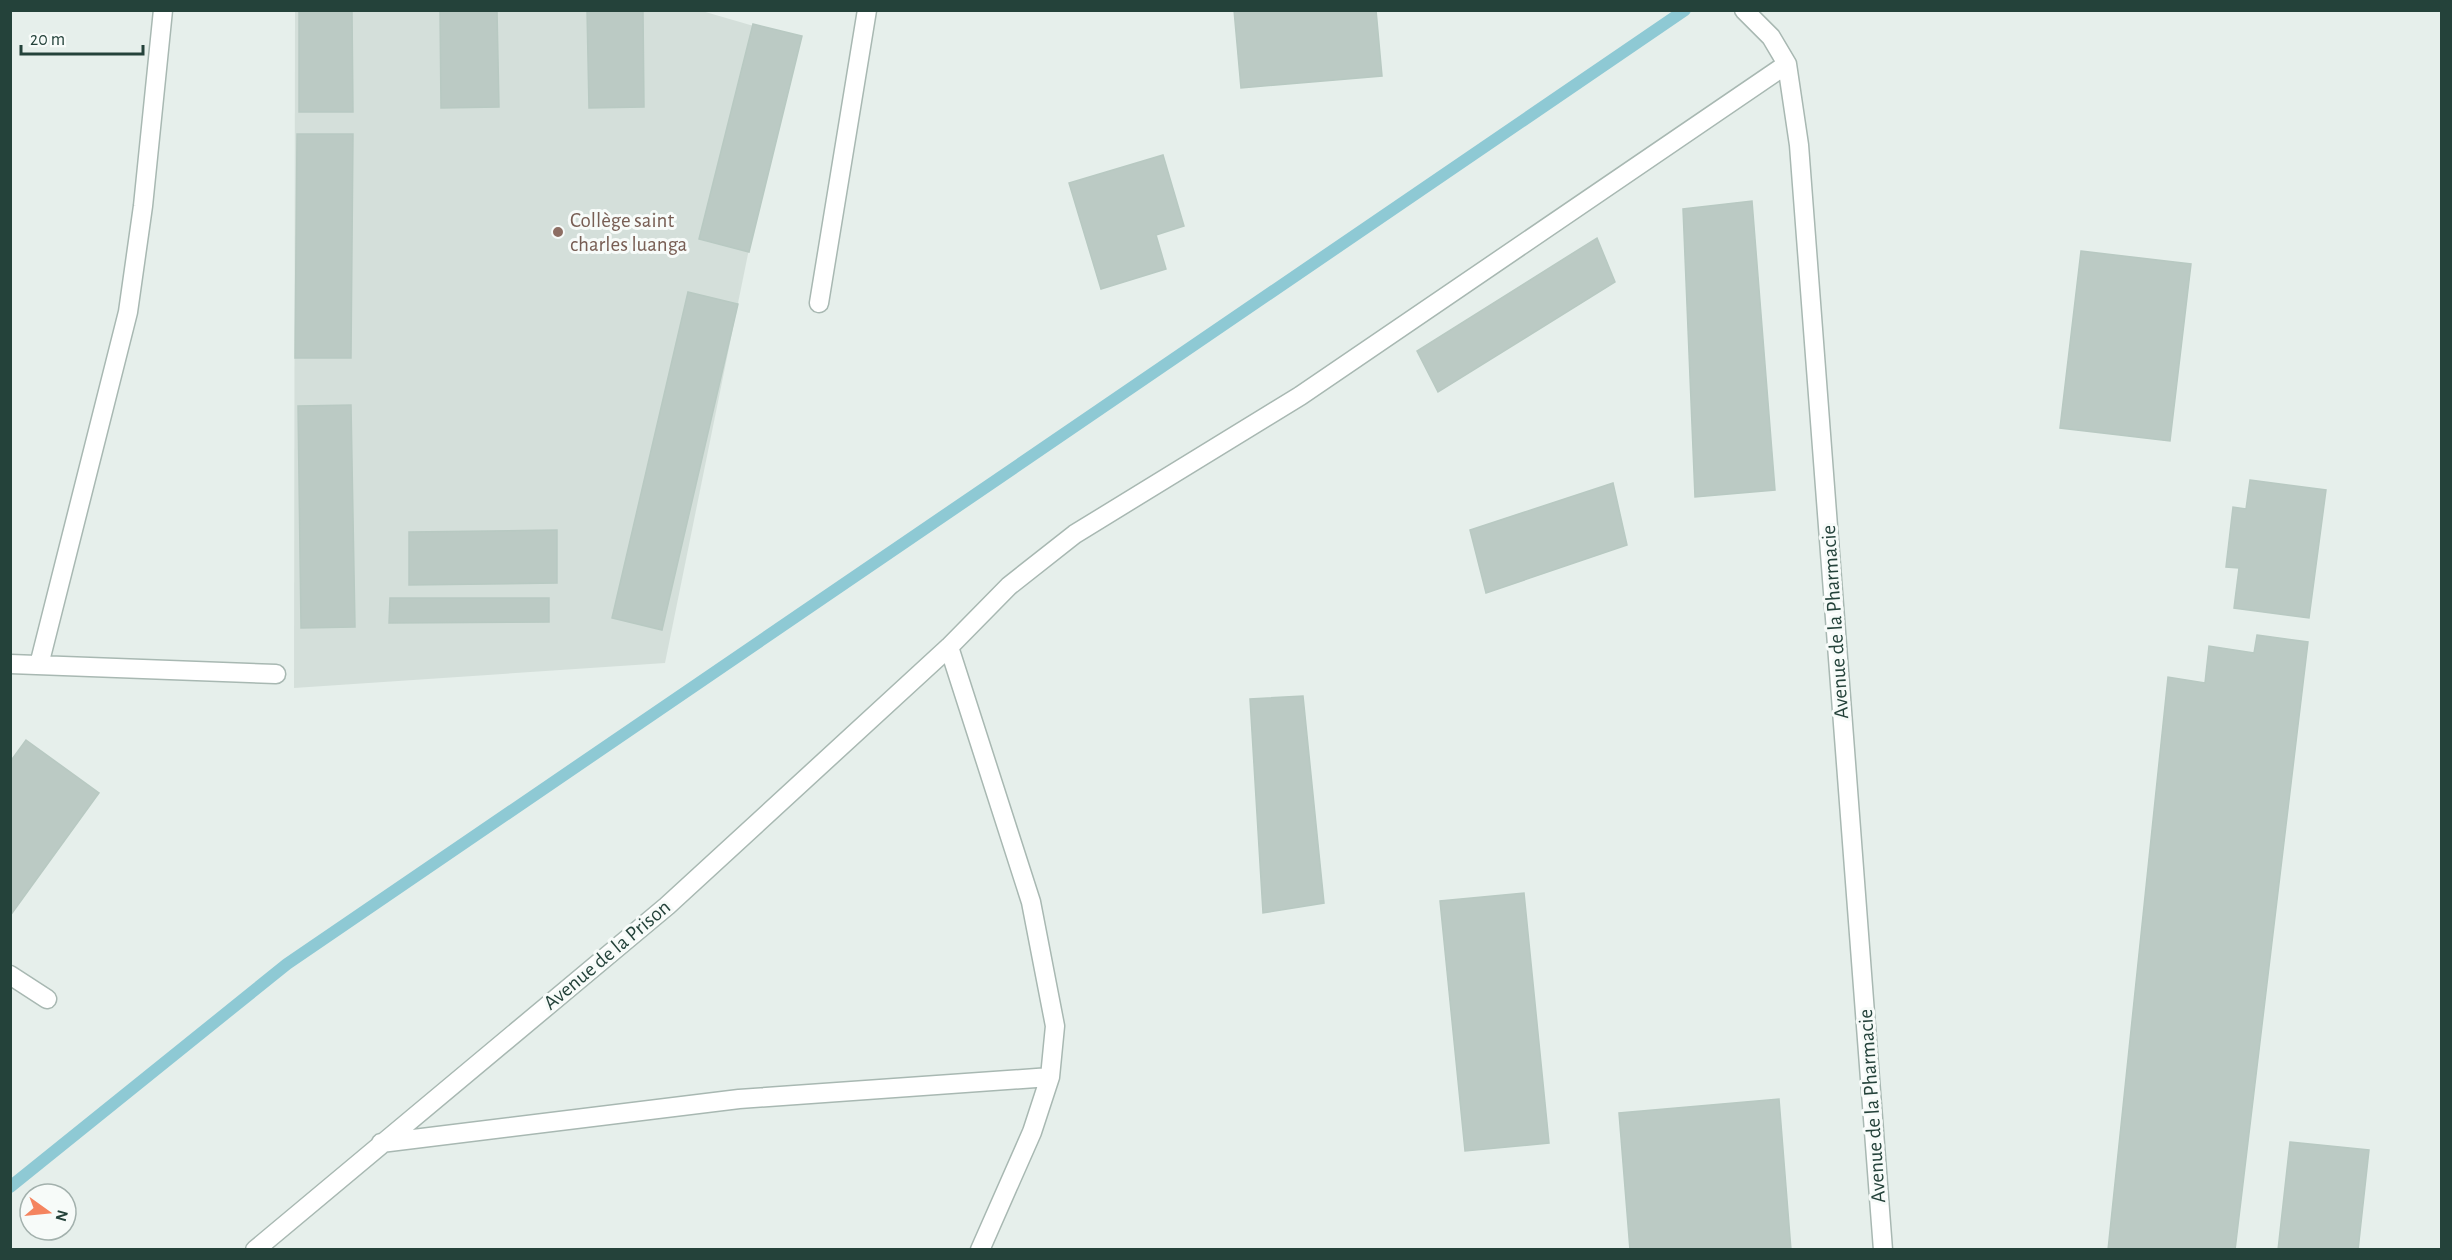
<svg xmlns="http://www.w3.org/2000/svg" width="2452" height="1260" viewBox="0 0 2452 1260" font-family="'Alegreya Sans',sans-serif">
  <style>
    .built { fill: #d4dfda }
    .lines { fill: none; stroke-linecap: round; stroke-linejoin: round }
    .stream { stroke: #8ec9d4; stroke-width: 12 }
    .building { fill: #bbcac4; stroke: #b8c9c2; stroke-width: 1.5 }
    .street-casing { stroke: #a8b8b2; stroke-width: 21 }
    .street { stroke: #fff; stroke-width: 18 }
    .education-dot { fill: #8d6e63; stroke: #f7fbf9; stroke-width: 2 }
    .labels { text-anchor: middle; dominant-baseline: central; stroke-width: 6; stroke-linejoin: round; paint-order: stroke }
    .education-label { font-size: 21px; fill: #785e54; stroke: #f7fbf9; text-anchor: start }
    .street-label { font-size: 21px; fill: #24423a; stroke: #f7fbf9 }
  </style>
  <rect width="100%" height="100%" fill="#e6efeb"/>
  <path class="built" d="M295,11H702L792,37L665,663L294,688Z"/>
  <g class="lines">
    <path class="stream" d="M10,1187L287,964L1685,10"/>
  </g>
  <path class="building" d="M299,10H352L353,112H299Z
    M440,10H497L499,107L441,108Z
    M587,10H643L644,107L589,108Z
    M1234,10H1376L1382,76L1241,88Z
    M753,24L802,36L749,252L699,239Z
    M297,134H353L351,358H295Z
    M1163,155L1184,226L1156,235L1166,269L1101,289L1069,183Z
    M1752,201L1775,490L1695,497L1683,209Z
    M1597,238L1615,282L1438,392L1417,351Z
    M2081,251L2191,264L2170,441L2060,428Z
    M688,292L738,304L662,630L612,618Z
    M351,405L355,627L301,628L298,406Z
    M2250,480L2326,490L2309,618L2234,608L2239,568L2226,567L2233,507L2246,509Z
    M1613,483L1627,545L1486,593L1470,530Z
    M557,530V583L409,585V532Z
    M390,598H549V622L389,623Z
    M2257,635L2308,642L2235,1250H2108L2168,677L2205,683L2209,646L2254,653Z
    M1303,696L1324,903L1263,913L1250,699Z
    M26,740L99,793L10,916V762Z
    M1524,893L1549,1143L1465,1151L1440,901Z
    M1779,1099L1791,1250H1630L1619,1113Z
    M2290,1142L2369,1150L2358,1250H2278Z"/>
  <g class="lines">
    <g class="street-casing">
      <path id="street" d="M1744,10L1771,37L1787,64L1799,145L1883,1250
        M819,303L867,10
        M949,647L1031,902L1055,1026L1050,1077L1032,1132L980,1250
        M10,664L276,674
        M39,665L128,312L143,206L163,10
        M10,975L47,999
        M381,1143L739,1099L1050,1077
        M255,1250L667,906L949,647L1009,586L1075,534L1300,396L1787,64"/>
    </g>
    <use href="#street" class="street"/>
  </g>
  <circle class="education-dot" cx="558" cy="232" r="6"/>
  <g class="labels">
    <g class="education-label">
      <text x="570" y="220">Collège saint<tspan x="570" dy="24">charles luanga</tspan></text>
    </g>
    <g class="street-label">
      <text transform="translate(1835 622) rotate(-94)">Avenue de la Pharmacie</text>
      <text transform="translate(607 955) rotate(-40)">Avenue de la Prison</text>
      <text transform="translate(1872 1106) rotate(-94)">Avenue de la Pharmacie</text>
    </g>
  </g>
  <rect width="2452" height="1260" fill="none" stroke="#24423a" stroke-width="24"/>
  <g transform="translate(48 1212) rotate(105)"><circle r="28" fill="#f7fbf9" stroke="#a3b1ad" stroke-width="1.5"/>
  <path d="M0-4.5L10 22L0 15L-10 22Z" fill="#f4845f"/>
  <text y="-9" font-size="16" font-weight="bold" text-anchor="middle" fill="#24423a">N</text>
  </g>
  <path d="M21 45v9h122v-9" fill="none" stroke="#24423a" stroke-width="3"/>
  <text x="30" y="45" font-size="18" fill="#24423a" stroke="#f7fbf9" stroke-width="4.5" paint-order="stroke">20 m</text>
</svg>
